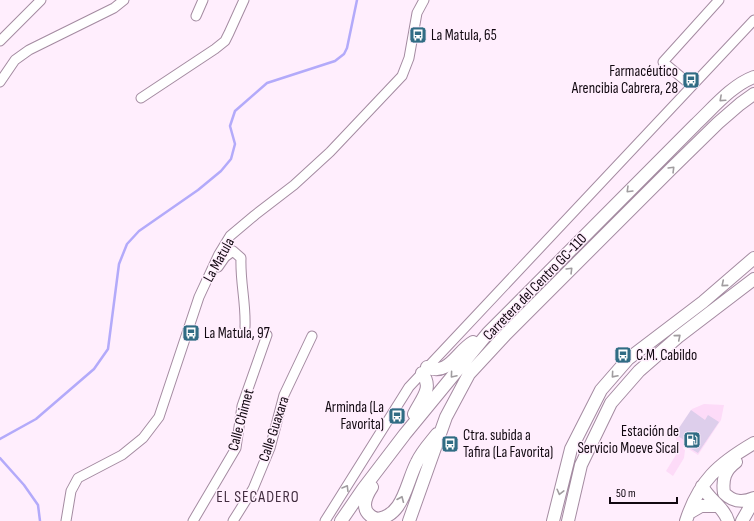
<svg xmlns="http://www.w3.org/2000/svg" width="754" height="521" viewBox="0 0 754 521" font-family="'Sofia Sans Condensed',sans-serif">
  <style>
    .built { fill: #fddbf8 }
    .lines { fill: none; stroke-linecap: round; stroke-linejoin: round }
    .stream { stroke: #b3aafa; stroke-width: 2.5 }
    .building { fill: #ddceeb }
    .minor-casing { stroke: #a48ba1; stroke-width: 11 }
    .major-casing { stroke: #a48ba1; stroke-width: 14 }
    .minor { stroke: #fff; stroke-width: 9 }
    .major { stroke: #fff; stroke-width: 12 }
    .oneway { stroke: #a09c9f }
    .labels { text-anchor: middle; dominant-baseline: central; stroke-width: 3; stroke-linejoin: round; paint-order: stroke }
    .poi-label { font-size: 15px; fill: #110810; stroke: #ffeefd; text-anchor: start }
    .street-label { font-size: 15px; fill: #110810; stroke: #ffeefd }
    .neighbourhood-label { font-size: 16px; letter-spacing: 1px; fill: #422d3f; stroke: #ffeefd }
  </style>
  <rect width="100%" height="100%" fill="#ffeefd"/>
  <path class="built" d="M704,404L724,405L721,420L698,455L684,446L683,448L685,450L684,458L673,476L666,471L679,450L675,434L692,409Z"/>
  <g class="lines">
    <path class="stream" d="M0,439L36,419L94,369L108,349L119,264L127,244L139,231L198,190L221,171L231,159L235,144L230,126L235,111L267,83L335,61L344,54L347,48L357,0
      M0,458L24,485L38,505L40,521"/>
  </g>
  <path class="building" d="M691,410L705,420L708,415L719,422L698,453L688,447L690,444L675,434Z"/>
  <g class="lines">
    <g class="minor-casing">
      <path id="minor" d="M196,16L203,0
        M0,41L41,0
        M0,82L15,60L29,50L114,8L124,0
        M692,86L663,62L719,0
        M141,98L215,49L225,41L229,33L244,0
        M218,267L225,257L233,251L241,258C240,282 246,302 245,327
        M66,521L71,491L78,478L122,455L143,438L159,417L199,297L219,254L230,236L255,215L294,185L330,152L402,76L409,58L417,13L424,0
        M193,521L236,448L242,406L267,335
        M233,521L253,489L270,448L284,395L312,336
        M325,521L409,387L754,20"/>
    </g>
    <g class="major-casing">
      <path id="major" d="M427,367C448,377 457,351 473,342
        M414,414C421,399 434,388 422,373
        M736,462C725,470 722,479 724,493C733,502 742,503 754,498
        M702,486C709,500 724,507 728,521
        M372,487C364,499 360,512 376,519C404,517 406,482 417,462C422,451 430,443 437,434
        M689,513L701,506H718
        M341,521L363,489L405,434L488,333L696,124C713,108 732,85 754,77
        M409,521L446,417L469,374L506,334L671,169L718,123L740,104L754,94
        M553,521L571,449L601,390L628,359L703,302L754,258
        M568,521L581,465L611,403L639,371L678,337L754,279
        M686,521C699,481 718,464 754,443
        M742,521L754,500"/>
    </g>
    <use href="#minor" class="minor"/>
    <use href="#major" class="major"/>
  </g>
  <defs><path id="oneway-chevron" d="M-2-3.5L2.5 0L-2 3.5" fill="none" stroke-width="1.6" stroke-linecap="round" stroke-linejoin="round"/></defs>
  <g class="oneway">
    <use href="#oneway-chevron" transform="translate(722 99) rotate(138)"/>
    <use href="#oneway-chevron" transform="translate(672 169) rotate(-45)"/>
    <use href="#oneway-chevron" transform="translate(629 190) rotate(135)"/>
    <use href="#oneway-chevron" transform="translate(570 270) rotate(-45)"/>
    <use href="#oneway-chevron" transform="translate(724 284) rotate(140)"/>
    <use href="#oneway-chevron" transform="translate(678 337) rotate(-40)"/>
    <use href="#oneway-chevron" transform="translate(453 375) rotate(130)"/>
    <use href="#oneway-chevron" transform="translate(614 375) rotate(131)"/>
    <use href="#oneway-chevron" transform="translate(346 488) rotate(-59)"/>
    <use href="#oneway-chevron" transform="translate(560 492) rotate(104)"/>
    <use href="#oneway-chevron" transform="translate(401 499) rotate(-67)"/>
  </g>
  <defs>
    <g id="bus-square" transform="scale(0.9)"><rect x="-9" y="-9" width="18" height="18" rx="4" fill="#306c84" stroke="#ffeefd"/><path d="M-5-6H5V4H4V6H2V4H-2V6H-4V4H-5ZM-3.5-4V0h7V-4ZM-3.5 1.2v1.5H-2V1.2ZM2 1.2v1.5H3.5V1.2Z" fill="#fff"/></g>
    <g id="fuel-square" transform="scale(0.9)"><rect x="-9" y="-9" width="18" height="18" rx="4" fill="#306c84" stroke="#ffeefd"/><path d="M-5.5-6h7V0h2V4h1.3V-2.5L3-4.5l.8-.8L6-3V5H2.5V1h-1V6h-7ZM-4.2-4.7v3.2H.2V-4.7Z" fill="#fff"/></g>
  </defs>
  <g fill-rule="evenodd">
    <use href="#bus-square" x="418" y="35"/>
    <use href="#bus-square" x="691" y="80"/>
    <use href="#bus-square" x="191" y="333"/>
    <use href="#bus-square" x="623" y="355"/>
    <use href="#bus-square" x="397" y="416"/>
    <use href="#fuel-square" x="692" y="440"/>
    <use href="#bus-square" x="450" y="444"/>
  </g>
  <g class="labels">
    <g class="poi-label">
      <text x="431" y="35">La Matula, 65</text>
      <text x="678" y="71" text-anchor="end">Farmacéutico<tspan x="678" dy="17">Arencibia Cabrera, 28</tspan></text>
      <text x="204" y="333">La Matula, 97</text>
      <text x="636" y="355">C.M. Cabildo</text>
      <text x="384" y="407" text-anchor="end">Arminda (La<tspan x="384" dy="17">Favorita)</tspan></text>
      <text x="679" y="431" text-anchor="end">Estación de<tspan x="679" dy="17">Servicio Moeve Sical</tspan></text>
      <text x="463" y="435">Ctra. subida a<tspan x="463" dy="17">Tafira (La Favorita)</tspan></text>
    </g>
    <g class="street-label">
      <text transform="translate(219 260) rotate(-61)">La Matula</text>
      <text transform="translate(535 287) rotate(-46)">Carretera del Centro GC-110</text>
      <text transform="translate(241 420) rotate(-75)">Calle Chimet</text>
      <text transform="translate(274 429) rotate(-72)">Calle Guaxara</text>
    </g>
    <g class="neighbourhood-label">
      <text x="258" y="497">EL SECADERO</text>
    </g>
  </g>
  <path d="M610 497v6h67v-6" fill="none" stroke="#110810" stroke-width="2"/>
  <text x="616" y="497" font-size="12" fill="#110810" stroke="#ffeefd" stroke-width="3" paint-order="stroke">50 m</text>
</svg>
